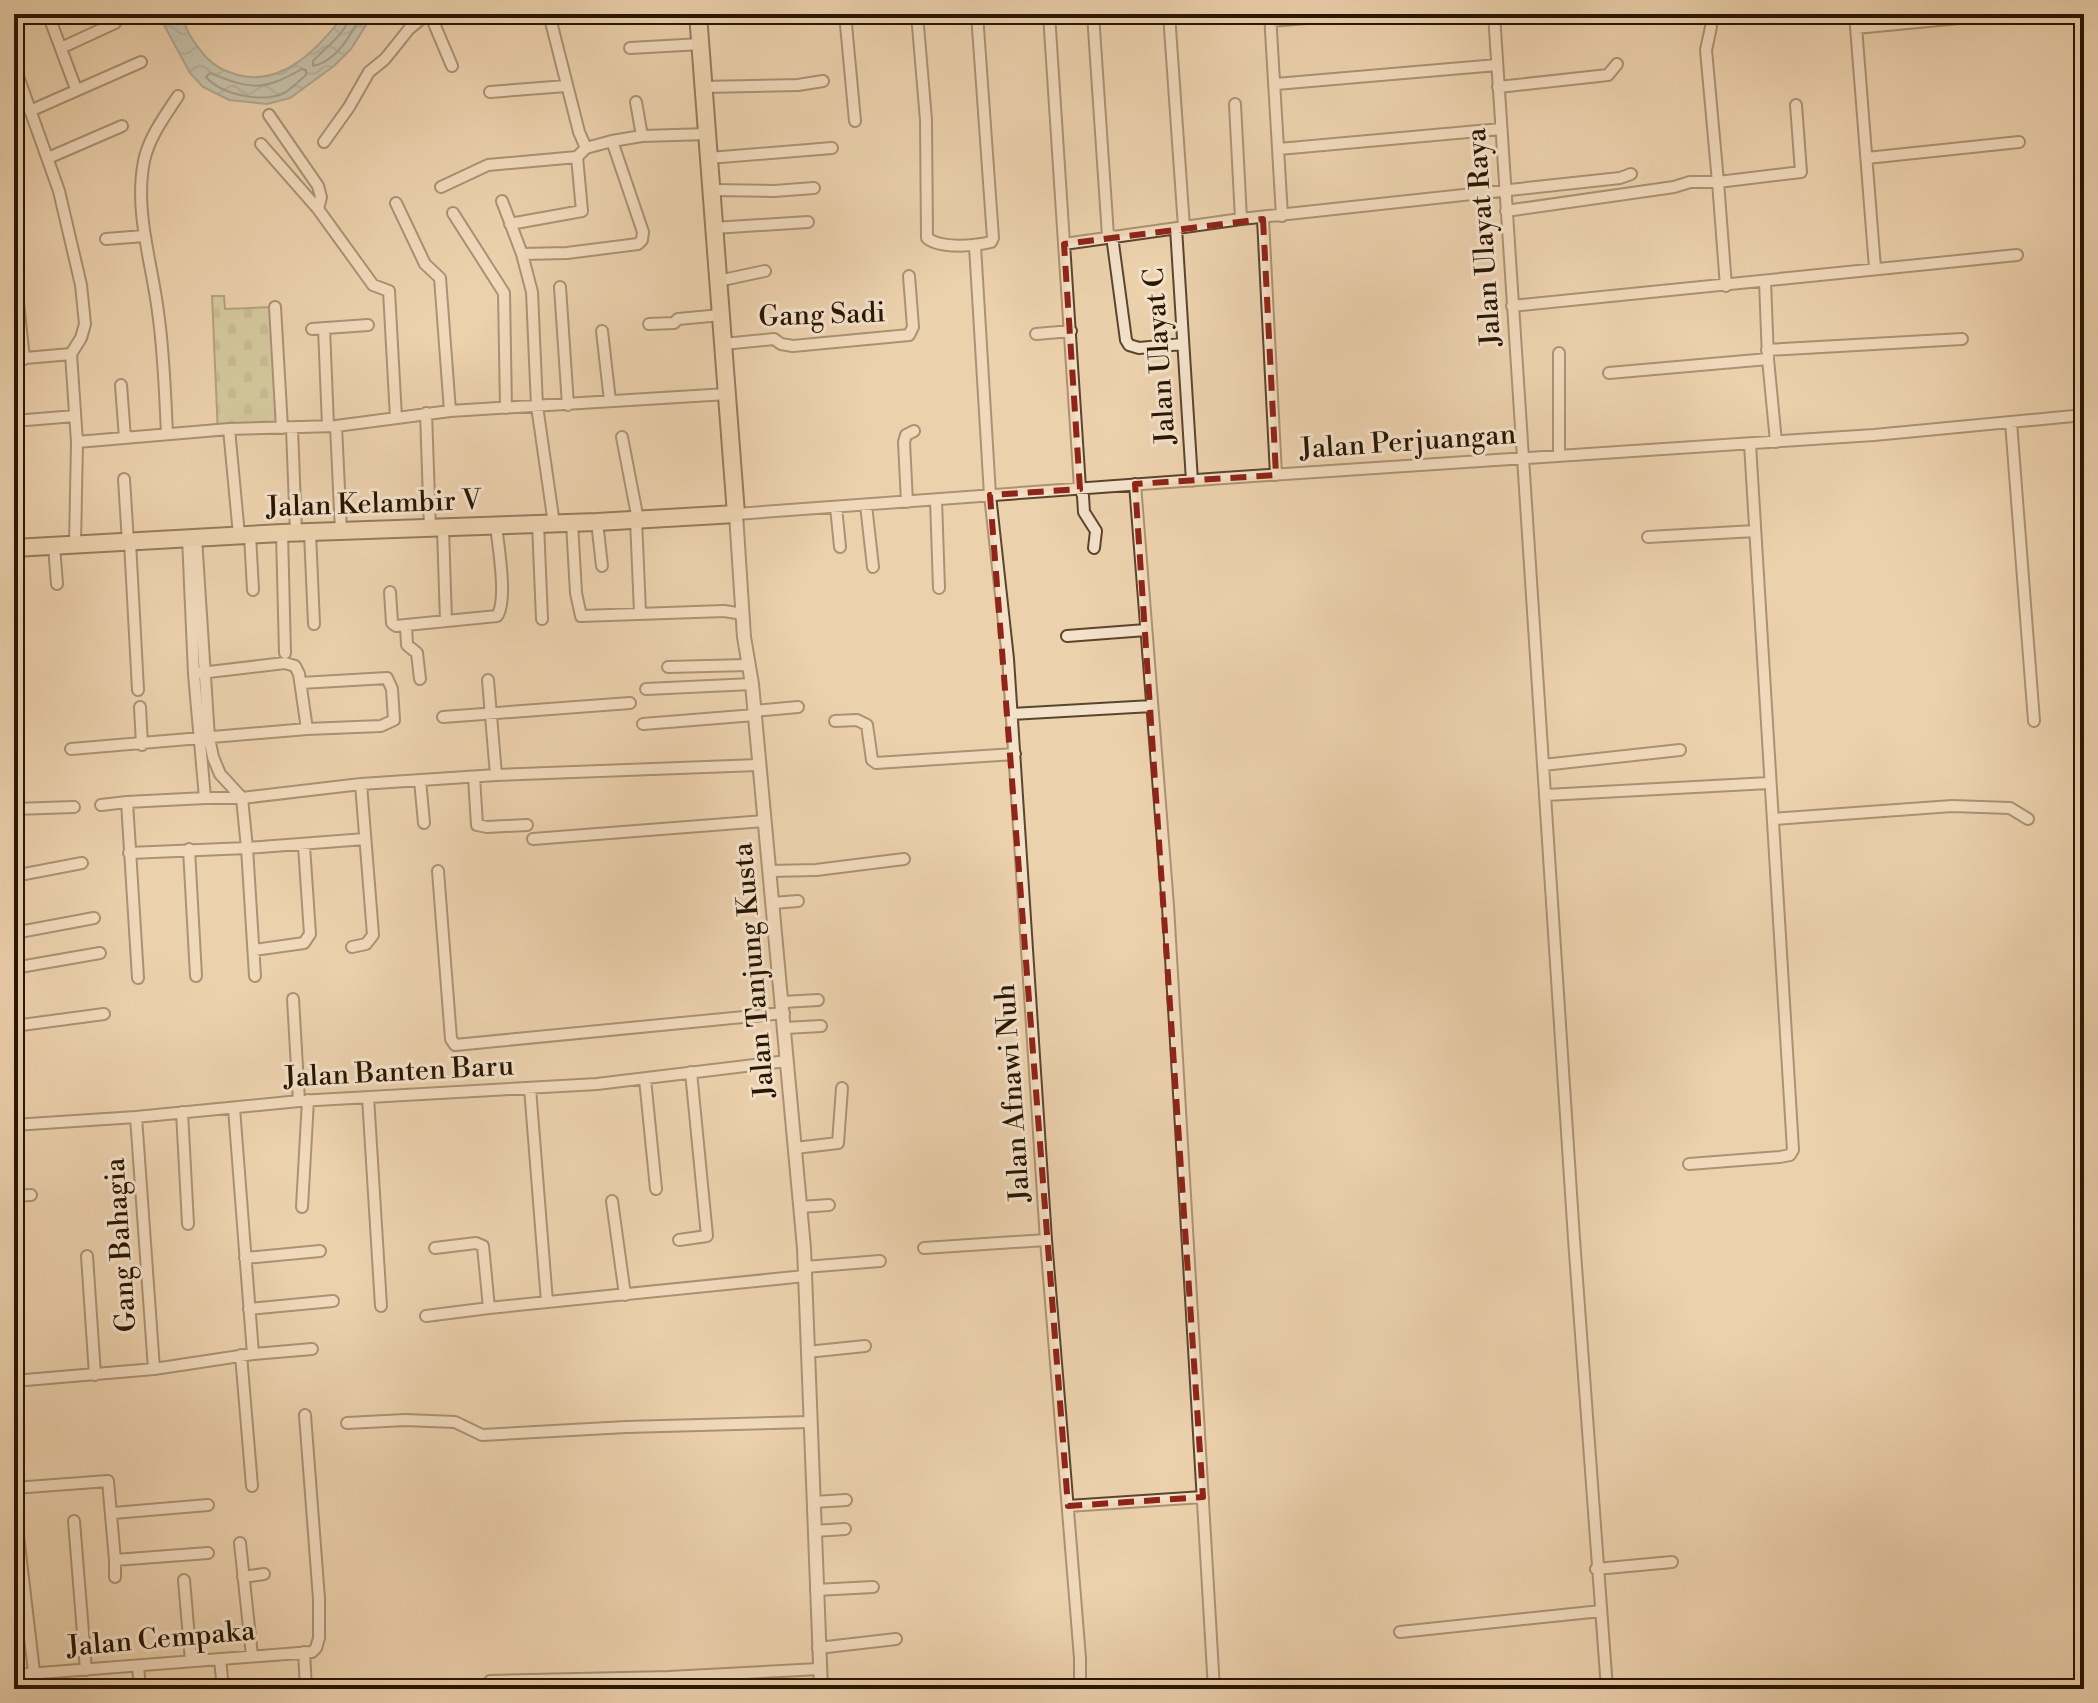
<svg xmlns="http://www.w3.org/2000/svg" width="2098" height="1703" viewBox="0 0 2098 1703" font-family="'Libre Bodoni',serif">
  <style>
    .cemetery { fill: url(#cemetery-stones); stroke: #706946; stroke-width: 2 }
    .water { fill: url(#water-waves); stroke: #6d756c; stroke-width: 2 }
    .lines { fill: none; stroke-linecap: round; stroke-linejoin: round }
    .shore { stroke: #62665a; stroke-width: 2 }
    .minor-casing { stroke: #5a452d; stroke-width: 14 }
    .tertiary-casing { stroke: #5a452d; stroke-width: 16 }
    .primary-casing { stroke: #291602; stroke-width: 20 }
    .minor { stroke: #f3e1ca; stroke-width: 10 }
    .tertiary { stroke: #f3e1ca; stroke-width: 12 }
    .primary { stroke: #ecd1ad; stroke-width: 16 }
    .marked { fill: none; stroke: #8f2418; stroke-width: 6; stroke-dasharray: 16 10; stroke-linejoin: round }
    .labels { text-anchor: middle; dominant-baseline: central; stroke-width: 6; stroke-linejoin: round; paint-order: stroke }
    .street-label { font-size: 28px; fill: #291602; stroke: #f3e1ca }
  </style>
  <defs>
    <pattern id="cemetery-stones" width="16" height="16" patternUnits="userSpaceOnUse" patternTransform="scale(2)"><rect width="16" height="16" fill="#b7bc8a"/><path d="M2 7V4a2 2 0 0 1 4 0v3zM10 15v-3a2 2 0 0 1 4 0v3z" fill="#9da175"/></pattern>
    <pattern id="water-waves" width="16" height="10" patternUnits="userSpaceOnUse" patternTransform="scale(2)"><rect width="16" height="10" fill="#9bb5b3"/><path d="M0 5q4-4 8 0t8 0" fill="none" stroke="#7e928f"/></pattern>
  </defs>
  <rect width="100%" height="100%" fill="#ecd1ad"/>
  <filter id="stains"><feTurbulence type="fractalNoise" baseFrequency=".0025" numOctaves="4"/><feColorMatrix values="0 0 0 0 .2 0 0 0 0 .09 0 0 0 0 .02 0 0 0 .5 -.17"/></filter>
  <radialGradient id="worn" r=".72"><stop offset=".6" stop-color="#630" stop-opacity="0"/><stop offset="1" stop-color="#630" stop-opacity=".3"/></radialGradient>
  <path class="cemetery" d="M212,296H224L225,309L274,307L280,432L218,435Z"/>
  <path class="water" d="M158,14H182C186,32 194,43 206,57C215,67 225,71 238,75C284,87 319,47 345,14H373L351,49L334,66L290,98L267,104L229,100L203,87L190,73Z"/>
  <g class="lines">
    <path class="shore" d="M350,14C348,32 325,48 313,61V66C337,62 351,33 363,14
      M302,69L306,70V75C300,80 293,87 286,92C264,104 222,95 206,77L210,73C252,90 263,91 302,69Z"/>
    <g class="minor-casing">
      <path id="minor" d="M48,14L76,89
        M430,14L452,66
        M549,14L579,132L586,148
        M845,14L855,121
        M917,14L926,120L927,238C941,249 974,246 991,242L993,238L977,14
        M1049,14L1080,488L1083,496L1084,512L1096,531L1094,548
        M1093,14L1108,236
        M1169,14L1184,227
        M1270,14L1282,216
        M1494,14L1574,1239L1607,1689
        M1855,14L1875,268
        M699,18L736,14
        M1271,21L1354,14
        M1856,28L1990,15
        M61,48L115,23
        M630,48L701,44
        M14,65L59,191L81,285L85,324L81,338L71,354
        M1276,84L1497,65
        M704,87L798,85L823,81
        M1498,87L1608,75L1617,64
        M490,92L566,86
        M636,102L642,136
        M1235,104L1241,219
        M30,111L141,62
        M269,115L318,186L321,197L318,209
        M324,142L349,107L369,72L385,59L409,29L427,14
        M261,144L318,209L373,285L389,291L396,418
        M1279,149L1501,129
        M48,158L122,126
        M709,158L832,148
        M1867,158L2019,142
        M441,187L488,165L577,157L586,148L612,141
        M711,190L774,191L814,188
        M502,201L522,254L532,292L537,406L554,524
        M396,203L425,264L440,278L450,411
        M1506,211L1674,187L1690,182H1718L1706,50L1711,27
        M453,213L504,293L506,408
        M1263,219L1276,475
        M510,224L582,211L577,157
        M714,228L808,222
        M1176,228L1192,481
        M1112,236L1126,340L1129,345L1139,348L1182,344
        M106,239L144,236
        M1064,244L1241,219L1620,178L1631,174
        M975,246L990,495L1008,659L1046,1240L1080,1658V1689
        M522,254L567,253L638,244L642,240L643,232L612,141L642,136L707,134
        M14,265L24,359
        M718,281L765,271
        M1765,281L1768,359L1776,442
        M1726,286L1718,182L1801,172L1796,105
        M560,287L568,405
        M1512,306L2017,255
        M275,307L282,428
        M649,324L674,323L678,319L721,315
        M324,328L328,426
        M312,329L368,325
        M602,331L610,401
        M1036,334L1071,331
        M723,344L774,339L781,344L793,346L909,335L913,327L909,276
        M1767,350L1962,339
        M71,354L77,442L75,544
        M14,359L71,354
        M1609,373L1768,359
        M121,385L125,438
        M426,413L430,529
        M14,421L75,416
        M2011,422L2034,721
        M336,426L341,531
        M292,428L296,533
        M229,429L239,535
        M167,434C165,393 164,353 158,312C152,263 134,211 144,161C149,137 165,116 178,96
        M622,437L638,520
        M77,442L229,429L336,426L450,411L727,394
        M1559,456V353
        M124,479L128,542
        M1135,484L1168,906L1214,1689
        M936,500L939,588
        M907,502L904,442L906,435L914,431
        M866,505L873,567
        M836,507L840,547
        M736,514L1224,478L1874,435L2084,415
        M636,520L640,612
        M597,522L602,566
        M572,523L576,593L581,616L724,611L743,614
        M538,524L542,619
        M443,529L446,621
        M282,533L285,653
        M310,533L314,624
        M250,535L253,590
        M1648,537L1755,531
        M196,538L209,738L213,757L220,774L242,798L247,848L365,839
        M130,542L138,690
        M54,546L57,584
        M390,592L392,623L396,626L497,616C508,600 498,546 496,525
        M406,626L407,645L417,653L420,679
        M1067,636L1146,630
        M668,667L747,665
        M200,673L285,663L295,666L299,674L307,729
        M488,680L496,775
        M646,689L752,684
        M140,707L142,745
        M754,711L798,707
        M1012,714L1152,706
        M443,717L630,703
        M835,721L857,720L867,725L872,760L876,763L1015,754
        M643,724L755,715
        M71,749L307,729L381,726L394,720L392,689L387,678L301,683
        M1543,765L1680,750
        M474,777L477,825L487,827L527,825
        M420,780L424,823
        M1546,795L1769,783
        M205,798H242L361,784L496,775L758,765
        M101,805L127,802
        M14,809L74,807
        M1773,819L1952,806L2010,808L2028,819
        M533,839L765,821
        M189,849L196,976
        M129,853L247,848L255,976
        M438,871L451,1039L455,1045L784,1013
        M770,871L816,870L904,859
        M14,876L82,863
        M773,903L798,901
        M14,933L94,918
        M352,947L366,944L373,935L361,784
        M254,950L304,943L310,934L304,846
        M14,968L100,953
        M138,978L127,802L205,798L194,674L188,538
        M293,999L299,1101
        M783,1002L818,1000
        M14,1026L104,1014
        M785,1028L821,1026
        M645,1079L656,1189
        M530,1088L547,1302
        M368,1097L381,1306
        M182,1112L188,1224
        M136,1117L154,1369
        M14,1125L136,1117L299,1101L597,1084L787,1061
        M795,1148L838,1143L842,1088
        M1689,1164L1780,1157L1790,1155L1793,1150L1750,444
        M14,1196L31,1195
        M612,1201L625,1295
        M302,1207L308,1100
        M800,1207L829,1205
        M679,1240L707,1236L691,1072
        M435,1248L476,1243L483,1246L489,1308L805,1276
        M924,1248L1046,1240
        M87,1256L95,1375
        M245,1258L320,1251
        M805,1267L880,1261
        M249,1309L333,1301
        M426,1316L489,1308
        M807,1352L865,1346
        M253,1354L312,1349
        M241,1355L252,1486
        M14,1381L154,1369L253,1354L234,1108
        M347,1423L405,1420L455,1422L482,1435L626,1427L809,1422
        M14,1488L108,1481L115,1560L208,1553
        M813,1502L846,1500
        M1068,1506L1203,1497
        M113,1513L208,1505
        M74,1521L86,1670
        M14,1523L17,1527L36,1689
        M814,1531L845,1529
        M240,1543L252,1656
        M115,1560V1577
        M1596,1569L1672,1562
        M243,1577L264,1574
        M184,1580L191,1661
        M816,1590L873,1587
        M1400,1632L1601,1611
        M818,1648L896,1639
        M304,1652L306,1689
        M220,1659L223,1689
        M138,1666L140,1689
        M14,1675L312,1652L316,1648L319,1638V1599L305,1415
        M490,1681L669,1677L819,1669"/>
    </g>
    <g class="tertiary-casing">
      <path id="tertiary" d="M736,514L744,637L752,684L804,1248L821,1689"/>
    </g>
    <g class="primary-casing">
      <path id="primary" d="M14,548L282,533L597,522L736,514L698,14"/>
    </g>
    <use href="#minor" class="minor"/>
    <use href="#tertiary" class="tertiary"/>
    <use href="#primary" class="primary"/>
  </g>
  <path d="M0 0H2098V1703H0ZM1263,219L1276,475L1135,484L1203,1497L1068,1506L990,495L1080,489L1064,244Z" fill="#ecd1ad" fill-opacity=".55" fill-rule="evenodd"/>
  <path class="marked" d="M1263,219L1276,475L1135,484L1203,1497L1068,1506L990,495L1080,489L1064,244Z"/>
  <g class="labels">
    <g class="street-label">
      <text transform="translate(1484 237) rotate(-94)">Jalan Ulayat Raya</text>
      <text transform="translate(822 315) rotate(-2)">Gang Sadi</text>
      <text transform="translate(1160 356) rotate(-94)">Jalan Ulayat C</text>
      <text transform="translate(1408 442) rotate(-4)">Jalan Perjuangan</text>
      <text transform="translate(374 504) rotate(-2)">Jalan Kelambir V</text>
      <text transform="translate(754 970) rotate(-95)">Jalan Tanjung Kusta</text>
      <text transform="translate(399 1072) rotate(-3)">Jalan Banten Baru</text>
      <text transform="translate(1013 1093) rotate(-94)">Jalan Afnawi Nuh</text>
      <text transform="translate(121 1245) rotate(-94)">Gang Bahagia</text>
      <text transform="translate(161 1639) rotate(-5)">Jalan Cempaka</text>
    </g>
  </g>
  <rect width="2098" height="1703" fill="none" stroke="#ecd1ad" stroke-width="48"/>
  <rect x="16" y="16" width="2066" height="1671" fill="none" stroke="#291602" stroke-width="4"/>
  <rect x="24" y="24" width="2050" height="1655" fill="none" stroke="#291602" stroke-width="2"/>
  <rect width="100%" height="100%" filter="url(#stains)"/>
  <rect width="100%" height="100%" fill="url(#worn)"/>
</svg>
